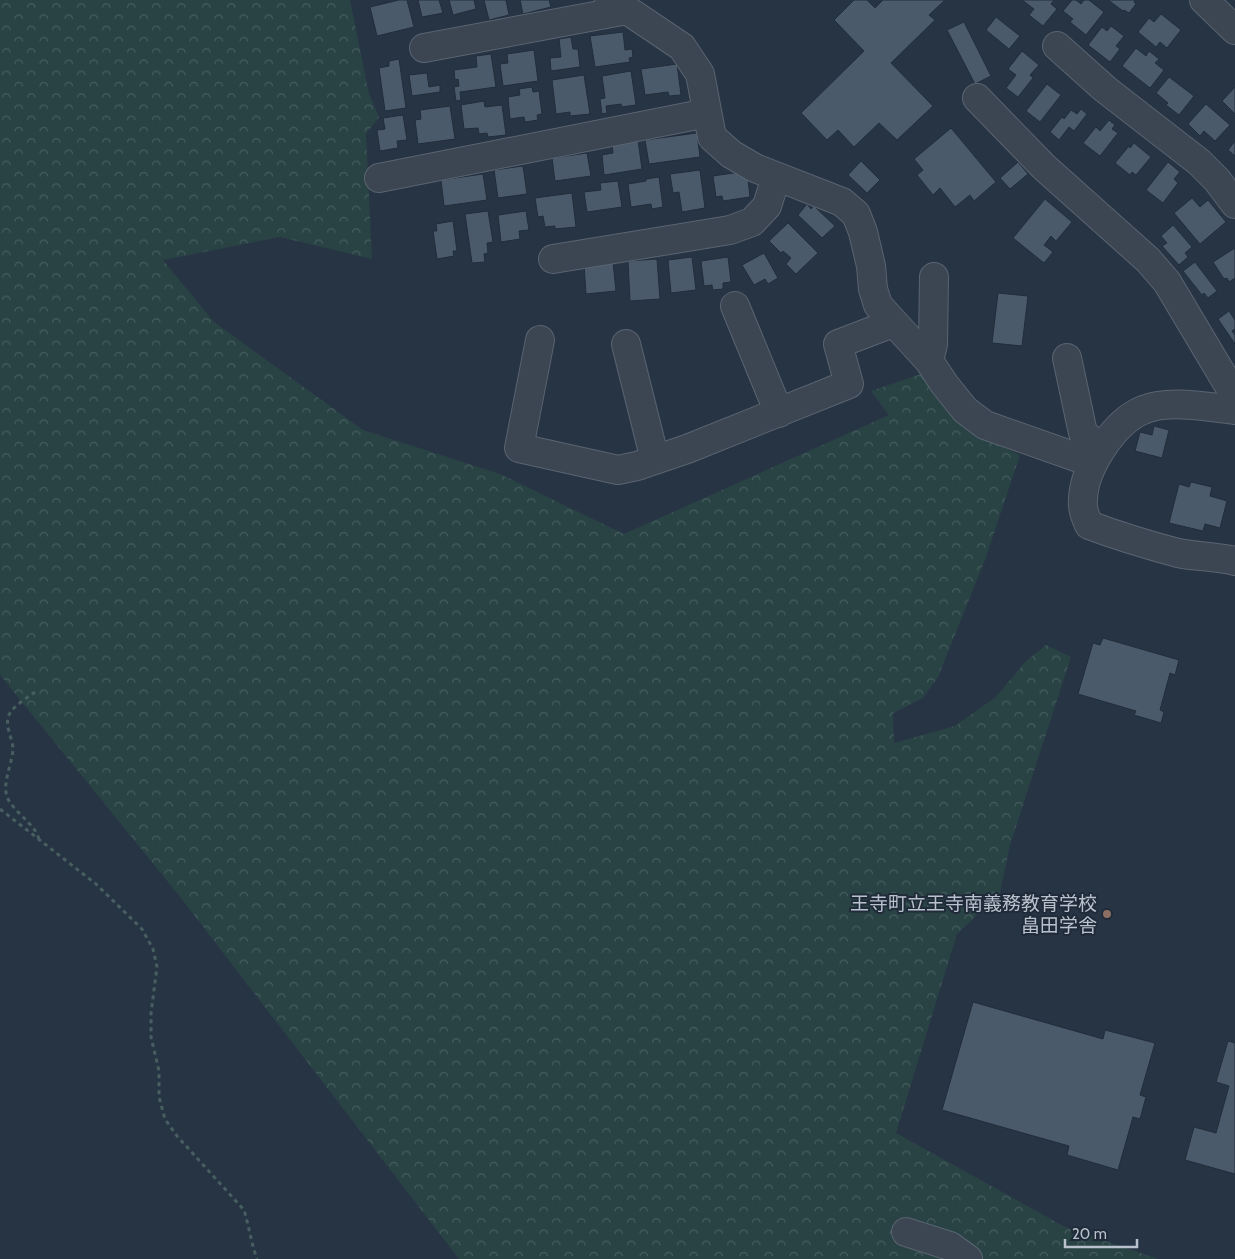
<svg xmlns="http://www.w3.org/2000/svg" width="1235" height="1259" viewBox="0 0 1235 1259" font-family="Cabin,'Noto Sans JP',sans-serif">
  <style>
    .forest { fill: url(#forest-crowns) }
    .building { fill: #4b5a6a; stroke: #222d3b }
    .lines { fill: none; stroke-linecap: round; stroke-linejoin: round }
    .minor-casing { stroke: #5a6471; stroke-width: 30 }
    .path { stroke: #485f61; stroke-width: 3; stroke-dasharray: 4 4; stroke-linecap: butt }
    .minor { stroke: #3c4653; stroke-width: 28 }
    .education-dot { fill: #8d6e63; stroke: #202b39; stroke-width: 2 }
    .labels { text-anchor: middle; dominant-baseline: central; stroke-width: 4; stroke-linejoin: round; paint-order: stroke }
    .poi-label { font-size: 19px; fill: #b9c1cd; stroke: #202b39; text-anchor: end }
  </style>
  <defs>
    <pattern id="forest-crowns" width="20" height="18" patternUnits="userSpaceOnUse" patternTransform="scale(1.25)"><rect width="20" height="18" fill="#294345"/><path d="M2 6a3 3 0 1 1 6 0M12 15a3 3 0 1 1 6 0" fill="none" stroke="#465c5f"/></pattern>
  </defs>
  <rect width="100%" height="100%" fill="#273444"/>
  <path class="forest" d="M0,0H350L369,94L379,117L366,134L372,259L280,237L163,260L214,322L363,430L500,474L624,534L889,415L871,391L921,374L957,422L979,436L1020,455L985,560L938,677L923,698L893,713L894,743L955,726L996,697L1025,662L1046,645L1071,657L1010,845L1000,893L957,934L896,1133L1065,1227L1158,1259H459L177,893L0,675Z"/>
  <path class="building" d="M399,0H407L414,27L377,36L370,7Z
    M418,0H439L443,13L422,17Z
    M449,0H474L476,9L453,15Z
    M484,0H506L509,15L489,20Z
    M520,0H549L551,7L523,14Z
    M854,0H867L875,8L883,0H945L929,15L935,20L891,63L933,106L897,140L879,123L854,147L838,130L827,140L801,113L864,51L834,20Z
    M1022,0H1054L1051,4L1057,9L1043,26L1029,15L1034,9Z
    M1072,0H1076L1081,4L1084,0H1089L1104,12L1086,35L1070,22L1073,19L1063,11Z
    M1108,0H1135L1134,2L1136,4L1129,13L1124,10L1123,11Z
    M1161,14L1181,30L1167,48L1160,42L1156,47L1138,32L1149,18L1154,22Z
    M996,17L1020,36L1009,49L986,30Z
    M964,22L991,76L975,84L947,30Z
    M1111,26L1124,36L1116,46L1120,49L1110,62L1088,45L1102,27L1107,31Z
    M623,32L625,50L632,49L633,57L629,58L630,62L595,67L590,36Z
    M571,37L573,49H578L580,67L551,71L550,58L561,57L559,39Z
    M1136,48L1146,56L1149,51L1159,59L1155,63L1164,70L1150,88L1122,66Z
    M534,50L538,81L503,86L500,64L508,63L507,54Z
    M1022,51L1039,65L1030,75L1033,78L1018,97L1006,88L1016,75L1008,69Z
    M491,54L496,87L460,92L461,100L456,101L454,87L459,86L458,79L455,80L454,70L477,67L476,56Z
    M399,59L406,108L385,111L379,68L389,66V61Z
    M677,64L681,95L669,96L668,92L645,95L641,69Z
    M631,71L636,105L622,107L621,104L606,106L607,113L602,114L600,99L605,98L602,76Z
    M427,73L429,87L440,85V92L412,96L409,75Z
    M584,75L590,114L570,116V112L556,114L552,80Z
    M1169,77L1194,96L1179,115L1166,105L1168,103L1156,93Z
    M1047,84L1061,95L1040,122L1026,111Z
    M532,87L533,92L539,91L542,114L537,115L538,120L525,122L524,117L510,119L508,97L520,95L519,89Z
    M1235,87V114L1222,101Z
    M484,101L485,107L502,105L506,135L488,137L487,133L479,134L478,128L464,129L461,105Z
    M1206,104L1230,125L1215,141L1204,131L1200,136L1188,124Z
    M450,106L455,139L418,144L415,120L421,119L420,110Z
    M1081,109L1087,114L1074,131L1069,127L1059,140L1050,132L1062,117L1064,119L1071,110L1077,114Z
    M403,115L407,140L397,141L398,148L380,151L377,130L385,129L383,118Z
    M1109,120L1115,125L1112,129L1118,133L1100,156L1083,143L1096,127L1100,131Z
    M951,128L996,182L974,201L970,195L955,207L940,188L933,195L917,175L923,170L914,159Z
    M697,133L700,157L649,164L645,140Z
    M638,140L642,169L604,175L602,155L613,153L612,144Z
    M1235,141V156L1228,150Z
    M1134,143L1151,157L1136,175L1132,172L1130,175L1115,163L1129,146L1130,148Z
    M587,153L591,176L555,181L552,158Z
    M861,161L880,180L867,193L848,175Z
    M1018,162L1028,174L1010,189L1000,178Z
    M1168,162L1180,172L1174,179L1178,183L1163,203L1146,190Z
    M523,166L527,194L498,198L494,170Z
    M700,170L705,208L682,212L679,192L673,193L670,174Z
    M747,171L750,197L723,201L722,196L716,197L713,176Z
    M483,174L487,200L444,206L441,180Z
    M659,177L663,207L652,209L651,204L631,207L628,184L646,181V179Z
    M618,181L622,207L587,212L584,192L601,190L600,183Z
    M572,193L576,227L555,229V226L545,227L543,216L538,217L535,198Z
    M1192,198L1200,207L1208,200L1226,222L1200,244L1174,213Z
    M1045,199L1072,222L1056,241L1051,236L1044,245L1053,252L1044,263L1013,238Z
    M807,204L811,209L814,206L835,226L822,238L798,215Z
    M488,211L493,242L487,243L488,253L484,254L485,262L472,263L465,214Z
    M526,211L529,230L519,231L520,239L501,242L498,215Z
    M453,221L457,251H453L454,256L437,259L433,231H437L436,224Z
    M788,223L818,253L796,274L786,264L791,258L783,251L781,253L769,241Z
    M1173,225L1192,247L1185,253L1188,257L1179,265L1162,246L1167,243L1161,236Z
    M1235,248V278L1229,282L1227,278L1224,279L1213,262Z
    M764,253L778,278L768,284L765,279L754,285L742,265Z
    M692,257L696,290L671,293L668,260Z
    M728,257L731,282L723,283V289L713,290L712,285L704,286L701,261Z
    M657,259L660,299L630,301L628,261Z
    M613,262L616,291L586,294L584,264Z
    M1195,262L1217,291L1208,298L1204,293L1202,295L1183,271Z
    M998,293L1028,296L1022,346L992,343Z
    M1229,311L1235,320V329L1232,331L1235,335V344L1218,319Z
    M1154,426L1169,430L1162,458L1135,451L1140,432L1152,435Z
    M1191,482L1212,487L1210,496L1227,501L1220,528L1205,524L1203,531L1169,523L1179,484L1189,487Z
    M1103,638L1179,660L1175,675L1170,673L1160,710L1164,712L1161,723L1134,715L1136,711L1078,694L1093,643L1100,645Z
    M973,1002L1103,1039L1105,1030L1155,1043L1140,1095L1146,1097L1140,1119L1133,1117L1118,1170L1067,1155L1069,1146L942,1110Z
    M1228,1041L1235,1043V1174L1185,1160L1194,1127L1216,1133L1229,1086L1216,1082Z"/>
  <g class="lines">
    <g class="minor-casing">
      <path id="minor" d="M609,0L627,10L682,47L700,74L712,137L731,154L755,168L842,202L856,214L863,232L871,266L873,289L878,305L929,361L945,385L965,410L985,425L1093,463
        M1204,0L1235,30
        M1057,46L1105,89L1199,162L1217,180L1235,204
        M424,48L627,10
        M977,98L1044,167L1148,260L1167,282L1235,396
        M379,178L707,113
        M553,259L730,230L752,222L767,206L776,177
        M735,306L779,413
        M540,340L519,448L618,470L637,466L687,449L849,384L838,344L893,323
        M626,344L655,460
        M1067,358L1083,433L1101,449
        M929,361L933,344L934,277
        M1235,410C1209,407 1168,399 1143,410C1114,422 1084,468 1083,499C1082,509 1085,516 1089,525C1118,536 1148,545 1178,553C1197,557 1216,556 1235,561
        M906,1232L950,1246L968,1259"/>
    </g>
    <path class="path" d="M35,692C27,698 13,706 9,715C4,725 13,739 13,749C12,765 1,785 8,799C16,814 34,823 39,839
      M0,809L96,884L142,929L153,949L157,967L151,1013V1037L159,1071V1097L165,1119L177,1136L244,1210C249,1226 251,1243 257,1259"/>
    <use href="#minor" class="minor"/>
  </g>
  <circle class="education-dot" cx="1107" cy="914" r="5"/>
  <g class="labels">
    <g class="poi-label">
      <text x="1097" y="903">王寺町立王寺南義務教育学校<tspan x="1097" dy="22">畠田学舎</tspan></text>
    </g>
  </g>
  <path d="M1065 1239v8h72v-8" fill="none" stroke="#b9c1cd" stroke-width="2.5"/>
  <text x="1072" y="1239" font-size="15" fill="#b9c1cd" stroke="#202b39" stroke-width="4" paint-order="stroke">20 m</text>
</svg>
